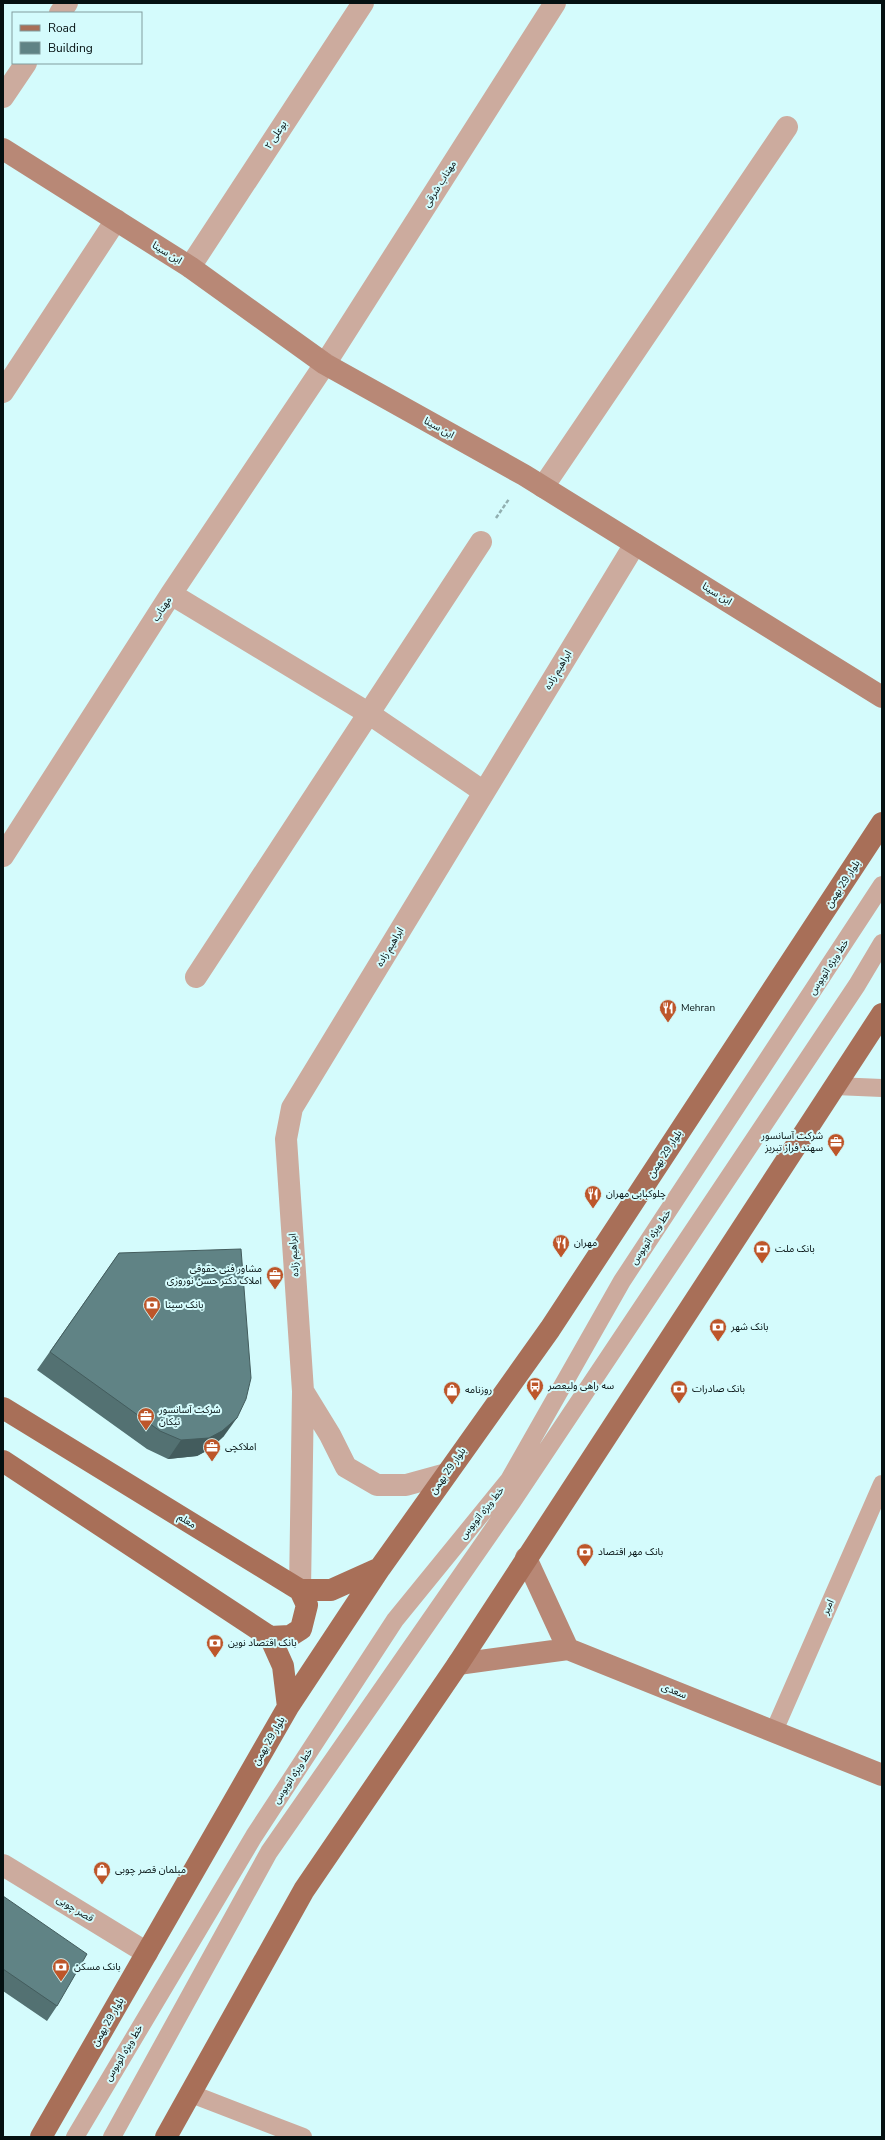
<svg xmlns="http://www.w3.org/2000/svg" width="885" height="2140" viewBox="0 0 885 2140" font-family="'Nunito Sans','Noto Sans Arabic',sans-serif">
  <style>
    .lines { fill: none; stroke-linecap: round; stroke-linejoin: round }
    .path { stroke: #91afb0; stroke-width: 2.5; stroke-dasharray: 4 2; stroke-linecap: butt }
    .lane { stroke: #ccab9e; stroke-width: 18 }
    .street { stroke: #ccab9e; stroke-width: 22 }
    .secondary { stroke: #b88876; stroke-width: 22 }
    .primary { stroke: #a86f58; stroke-width: 22 }
    .wall { fill: #537172 }
    .shaded-wall { fill: #435c5d }
    .building { fill: #608385; stroke: #435c5d }
    .labels { text-anchor: middle; dominant-baseline: central; stroke-width: 4; stroke-linejoin: round; paint-order: stroke }
    .street-label { font-size: 10px; fill: #041011; stroke: #d4fbfc }
    .poi-label { font-size: 10px; fill: #041011; stroke: #d4fbfc; text-anchor: start }
  </style>
  <rect width="100%" height="100%" fill="#d4fbfc"/>
  <g class="lines">
    <path class="path" d="M496,518L509,499"/>
    <path class="lane" d="M835,1086L882,1088
      M774,1731L882,1484
      M189,2093L303,2137
      M75,2137L254,1836L395,1620L509,1480L622,1281L882,885
      M112,2137L269,1852L512,1502L857,985L882,943"/>
    <path class="street" d="M60,13L67,3
      M3,97L26,63
      M190,267L363,3
      M3,392L116,220
      M543,487L787,127
      M171,594L368,713L484,792
      M3,856L171,594L325,364L555,3
      M196,977L481,542
      M303,1391L330,1435L346,1467L377,1485H406L446,1474
      M300,1590L303,1391L286,1139L292,1108L635,544
      M3,1865L147,1953"/>
    <path class="secondary" d="M3,149L190,267L325,364L524,475L882,697
      M526,1558L568,1649
      M458,1664L568,1649L882,1775"/>
    <path class="primary" d="M3,1408L300,1590H331L380,1568
      M3,1461L270,1637L283,1666L288,1707
      M270,1637L290,1636L301,1629L307,1605L300,1590
      M41,2137L288,1707L380,1568L550,1329L882,823
      M166,2137L304,1890L458,1664L882,1014"/>
  </g>
  <path class="wall" d="M119,1253L224,1436L210,1449L197,1456L168,1459L147,1449L37,1370Z
    M3,1896L57,2006L47,2021L3,1991Z"/>
  <path class="shaded-wall" d="M237,1418L224,1436L210,1449L197,1456L168,1459L181,1440Z"/>
  <path class="building" d="M241,1249L251,1378L246,1399L237,1418L222,1431L209,1438L181,1440L160,1431L50,1352L119,1253Z
    M3,1896L87,1954L57,2006L3,1969Z"/>
  <defs>
    <g id="restaurant-pin" transform="scale(0.9)"><path d="M0 17L-7.5 6A9.5 9.5 0 1 1 7.5 6Z" fill="#bd562a" stroke="#d4fbfc"/><path d="M-5-6h1v4h1v-4h1v4h1v-4h1v5L-1.5 .5V6h-2V.5L-5-1ZM5-6V6H3V1.5H1.5Q1.5-4 5-6Z" fill="#fff"/></g>
    <g id="office-pin" transform="scale(0.9)"><path d="M0 17L-7.5 6A9.5 9.5 0 1 1 7.5 6Z" fill="#bd562a" stroke="#d4fbfc"/><path d="M-6-3h4V-5.5h4V-3h4V5H-6ZM-1-4.5V-3h2v-1.5ZM-6 0V1H6V0Z" fill="#fff"/></g>
    <g id="bank-pin" transform="scale(0.9)"><path d="M0 17L-7.5 6A9.5 9.5 0 1 1 7.5 6Z" fill="#bd562a" stroke="#d4fbfc"/><path d="M-6-4H6V4H-6ZM0-2.3a2.3 2.3 0 1 0 0 4.6a2.3 2.3 0 1 0 0-4.6Z" fill="#fff"/></g>
    <g id="bus-pin" transform="scale(0.9)"><path d="M0 17L-7.5 6A9.5 9.5 0 1 1 7.5 6Z" fill="#bd562a" stroke="#d4fbfc"/><path d="M-5-6H5V4H4V6H2V4H-2V6H-4V4H-5ZM-3.5-4V0h7V-4ZM-3.5 1.2v1.5H-2V1.2ZM2 1.2v1.5H3.5V1.2Z" fill="#fff"/></g>
    <g id="shop-pin" transform="scale(0.9)"><path d="M0 17L-7.5 6A9.5 9.5 0 1 1 7.5 6Z" fill="#bd562a" stroke="#d4fbfc"/><path d="M-5-2.5h2.3a2.7 3.5 0 0 1 5.4 0H5L5.5 6h-11ZM-1.5-2.5h3a1.5 2.3 0 0 0-3 0Z" fill="#fff"/></g>
  </defs>
  <g fill-rule="evenodd">
    <use href="#restaurant-pin" x="668" y="1008"/>
    <use href="#office-pin" x="836" y="1142"/>
    <use href="#restaurant-pin" x="593" y="1194"/>
    <use href="#restaurant-pin" x="561" y="1243"/>
    <use href="#bank-pin" x="762" y="1249"/>
    <use href="#office-pin" x="275" y="1275"/>
    <use href="#bank-pin" x="152" y="1305"/>
    <use href="#bank-pin" x="718" y="1327"/>
    <use href="#bus-pin" x="535" y="1386"/>
    <use href="#bank-pin" x="679" y="1389"/>
    <use href="#shop-pin" x="452" y="1390"/>
    <use href="#office-pin" x="146" y="1416"/>
    <use href="#office-pin" x="212" y="1447"/>
    <use href="#bank-pin" x="585" y="1552"/>
    <use href="#bank-pin" x="215" y="1643"/>
    <use href="#shop-pin" x="102" y="1870"/>
    <use href="#bank-pin" x="61" y="1967"/>
  </g>
  <g class="labels">
    <g class="street-label">
      <text transform="translate(276 135) rotate(-57)">بوعلی ۲</text>
      <text transform="translate(440 184) rotate(-58)">مهتاب شرقی</text>
      <text transform="translate(167 253) rotate(32)">ابن سینا</text>
      <text transform="translate(439 428) rotate(29)">ابن سینا</text>
      <text transform="translate(717 594) rotate(32)">ابن سینا</text>
      <text transform="translate(162 609) rotate(-57)">مهتاب</text>
      <text transform="translate(558 670) rotate(-59)">ابراهیم زاده</text>
      <text transform="translate(843 884) rotate(-57)">بلوار 29 بهمن</text>
      <text transform="translate(390 947) rotate(-59)">ابراهیم زاده</text>
      <text transform="translate(829 967) rotate(-57)">خط ویژه اتوبوس</text>
      <text transform="translate(665 1154) rotate(-57)">بلوار 29 بهمن</text>
      <text transform="translate(651 1237) rotate(-56)">خط ویژه اتوبوس</text>
      <text transform="translate(294 1255) rotate(-94)">ابراهیم زاده</text>
      <text transform="translate(448 1471) rotate(-55)">بلوار 29 بهمن</text>
      <text transform="translate(482 1513) rotate(-51)">خط ویژه اتوبوس</text>
      <text transform="translate(187 1521) rotate(32)">معلم</text>
      <text transform="translate(828 1607) rotate(-66)">امیر</text>
      <text transform="translate(674 1691) rotate(22)">سعدی</text>
      <text transform="translate(269 1741) rotate(-60)">بلوار 29 بهمن</text>
      <text transform="translate(293 1776) rotate(-57)">خط ویژه اتوبوس</text>
      <text transform="translate(75 1909) rotate(31)">قصر چوبی</text>
      <text transform="translate(108 2022) rotate(-60)">بلوار 29 بهمن</text>
      <text transform="translate(124 2053) rotate(-59)">خط ویژه اتوبوس</text>
    </g>
    <g class="poi-label">
      <text x="681" y="1008">Mehran</text>
      <text x="823" y="1136" text-anchor="end">شرکت آسانسور<tspan x="823" dy="12">سهند فراز تبریز</tspan></text>
      <text x="606" y="1194">چلوکبابی مهران</text>
      <text x="574" y="1243">مهران</text>
      <text x="775" y="1249">بانک ملت</text>
      <text x="262" y="1269" text-anchor="end">مشاور فنی حقوقی<tspan x="262" dy="12">املاک دکتر حسن نوروزی</tspan></text>
      <text x="165" y="1305">بانک سینا</text>
      <text x="731" y="1327">بانک شهر</text>
      <text x="548" y="1386">سه راهی ولیعصر</text>
      <text x="692" y="1389">بانک صادرات</text>
      <text x="465" y="1390">روزنامه</text>
      <text x="159" y="1410">شرکت آسانسور<tspan x="159" dy="12">نیکان</tspan></text>
      <text x="225" y="1447">املاکچی</text>
      <text x="598" y="1552">بانک مهر اقتصاد</text>
      <text x="228" y="1643">بانک اقتصاد نوین</text>
      <text x="115" y="1870">مبلمان قصر چوبی</text>
      <text x="74" y="1967">بانک مسکن</text>
    </g>
  </g>
  <rect width="885" height="2140" fill="none" stroke="#041011" stroke-width="8"/>
  <rect x="12" y="12" width="130" height="52" fill="#d4fbfc" stroke="#819d9e"/>
  <rect x="20" y="25" width="20" height="6" fill="#a86f58" stroke="#819d9e"/>
  <text x="48" y="32" font-size="12" fill="#041011">Road</text>
  <rect x="20" y="42" width="20" height="12" fill="#608385" stroke="#819d9e"/>
  <text x="48" y="52" font-size="12" fill="#041011">Building</text>
</svg>
